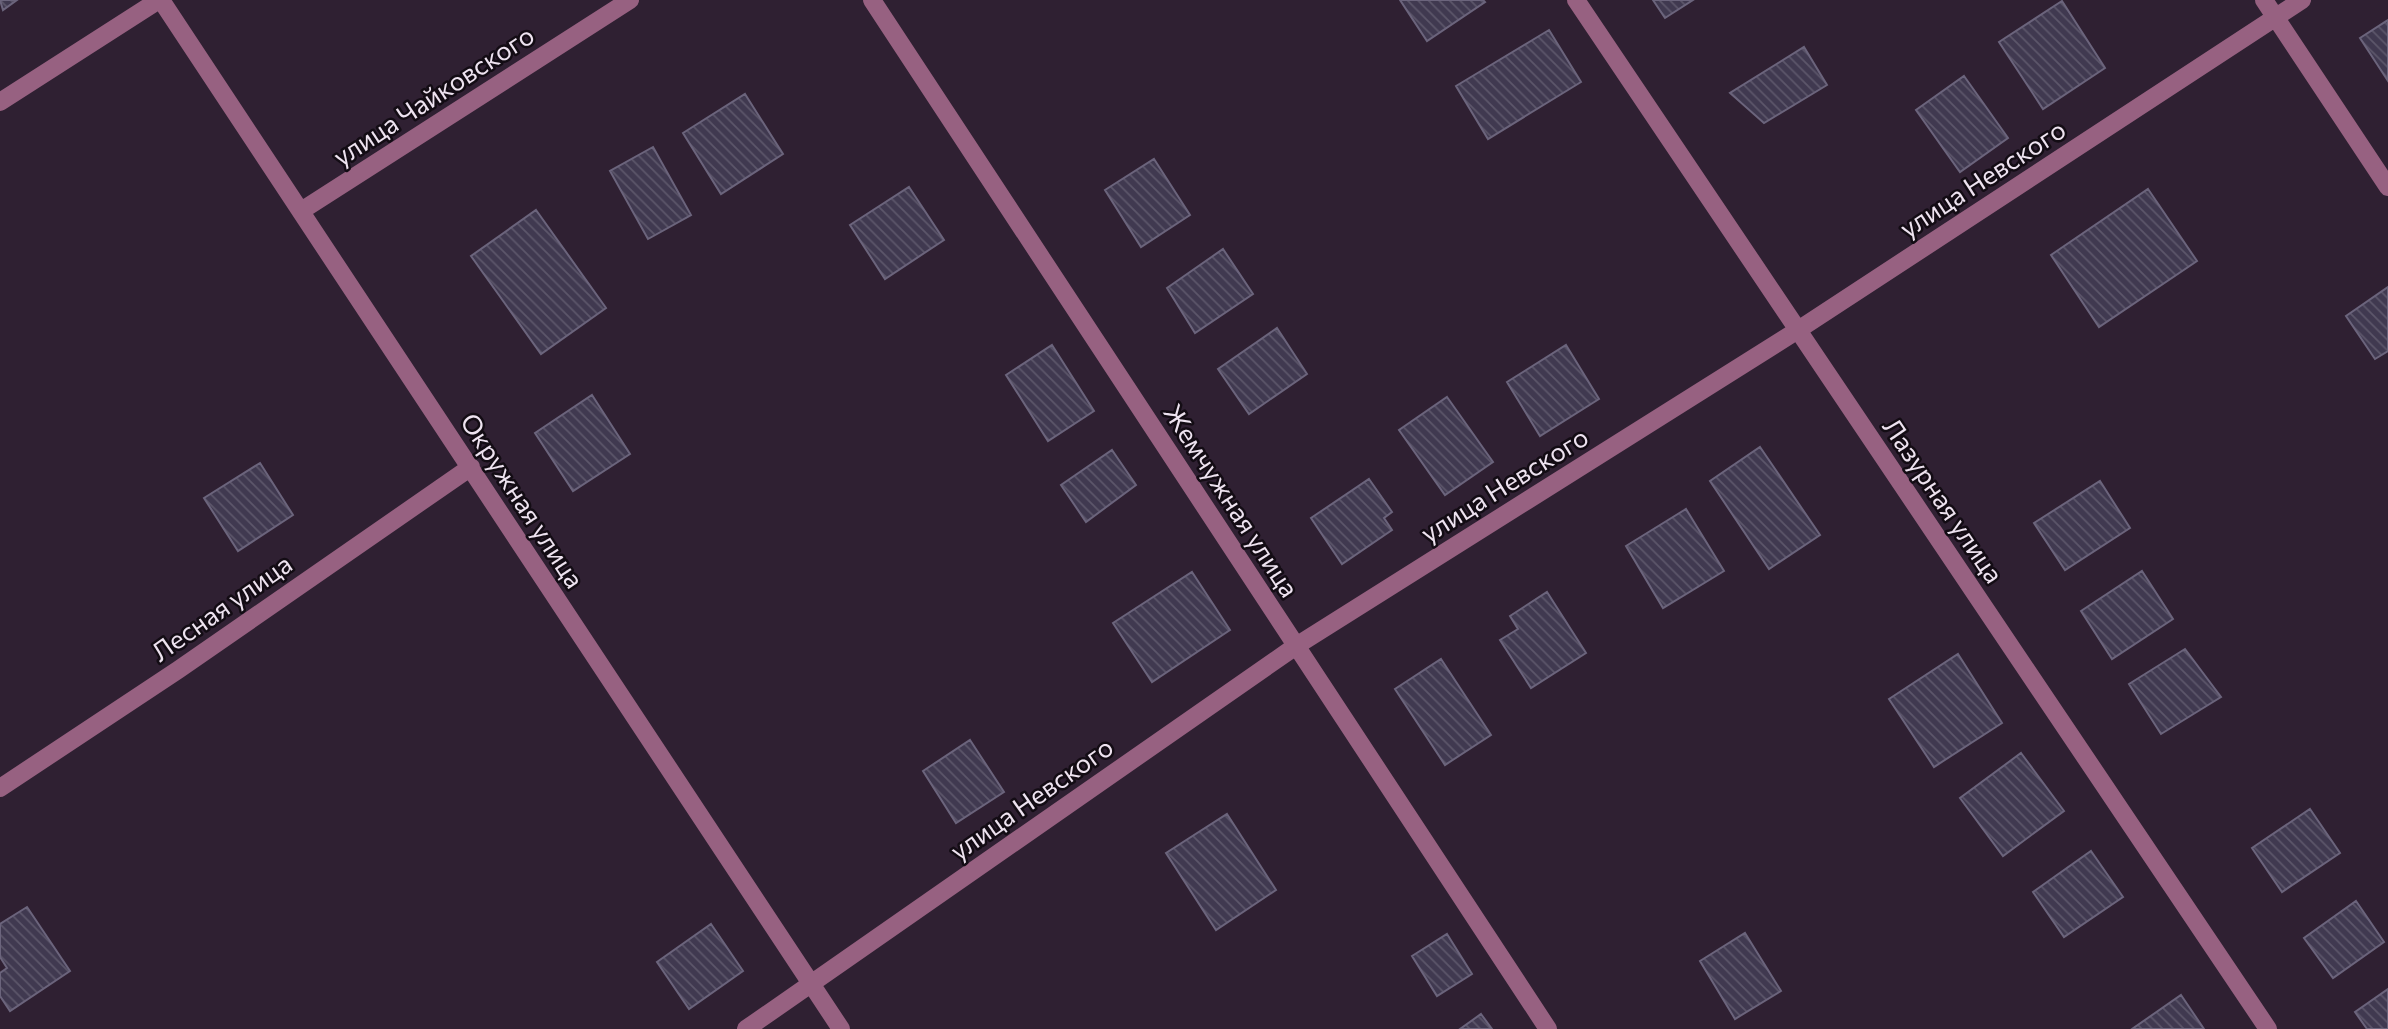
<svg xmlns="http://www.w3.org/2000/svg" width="2388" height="1029" viewBox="0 0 2388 1029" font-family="Commissioner,sans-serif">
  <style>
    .building { fill: url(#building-back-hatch); stroke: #6b647c; stroke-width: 2 }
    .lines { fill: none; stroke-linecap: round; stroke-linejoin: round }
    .minor { stroke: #976181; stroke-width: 18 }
    .labels { text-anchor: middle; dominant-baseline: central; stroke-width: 5; stroke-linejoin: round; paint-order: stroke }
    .street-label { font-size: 26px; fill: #eee3f0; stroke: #130c14 }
  </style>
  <defs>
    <pattern id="building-back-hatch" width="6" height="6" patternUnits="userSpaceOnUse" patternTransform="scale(1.75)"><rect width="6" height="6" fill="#403950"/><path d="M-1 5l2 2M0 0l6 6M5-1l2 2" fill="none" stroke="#5c566a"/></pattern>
  </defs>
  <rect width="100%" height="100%" fill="#2f2032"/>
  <path class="building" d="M0,0H17L3,10Z
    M1400,0H1483L1485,2L1427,41Z
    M1653,0H1693L1665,18Z
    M2062,1L2105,68L2043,109L1999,42Z
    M2388,20V81L2360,38Z
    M1549,30L1581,82L1488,139L1456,86Z
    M1804,47L1827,85L1764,123L1730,93Z
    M1964,76L2008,138L1960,172L1916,110Z
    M745,94L783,154L721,194L683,133Z
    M653,147L691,215L648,239L610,171Z
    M1154,159L1190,215L1141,247L1105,190Z
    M909,187L944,240L885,279L850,225Z
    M2148,189L2197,261L2099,327L2051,255Z
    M536,210L606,308L541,354L471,256Z
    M1223,249L1253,294L1195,333L1167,288Z
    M2388,287V351L2375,359L2346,316Z
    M1277,328L1307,374L1249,414L1218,369Z
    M1052,345L1094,411L1048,441L1006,375Z
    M1566,345L1599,399L1540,436L1507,382Z
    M592,395L630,454L573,491L535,433Z
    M1447,397L1493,462L1445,495L1399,430Z
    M1760,447L1820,535L1769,569L1710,481Z
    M1112,450L1136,485L1086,522L1061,485Z
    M260,463L293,515L238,551L204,498Z
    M1369,479L1392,512L1384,518L1392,530L1342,564L1311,518Z
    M2100,481L2130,528L2065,570L2034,523Z
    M1686,509L1724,571L1663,608L1626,546Z
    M2142,571L2173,619L2112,659L2081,611Z
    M1192,572L1230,630L1152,682L1113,623Z
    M1547,592L1586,653L1531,688L1500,640L1518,629L1510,616Z
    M2185,649L2221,697L2161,734L2129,684Z
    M1958,654L2002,723L1934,767L1889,699Z
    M1441,659L1491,735L1445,765L1395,689Z
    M970,740L1004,792L956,823L923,771Z
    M2021,753L2064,811L2003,856L1960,798Z
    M2310,809L2340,853L2282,892L2252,848Z
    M1227,814L1276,890L1216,930L1166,853Z
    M2091,851L2123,897L2064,937L2033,892Z
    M2356,901L2384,942L2333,978L2304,938Z
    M27,907L70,971L10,1011L0,996V973L7,968L0,957V924Z
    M711,924L743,971L689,1009L657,962Z
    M1745,933L1781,991L1735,1019L1700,961Z
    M1447,934L1472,974L1437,996L1412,956Z
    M2388,989V1029H2367L2355,1012Z
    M2181,995L2204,1029H2132Z
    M1481,1014L1492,1029H1460Z"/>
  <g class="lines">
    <path class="minor" d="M161,0L841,1029
      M872,0L1548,1029
      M1576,0L2268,1029
      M2264,0L2388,187
      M0,102L159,0
      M301,211L630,0
      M0,788L178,670L471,467
      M746,1029L1296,646L1798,330L2302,0"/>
  </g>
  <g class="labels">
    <g class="street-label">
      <text transform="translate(433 95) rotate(-33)">улица Чайковского</text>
      <text transform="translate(1982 178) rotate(-33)">улица Невского</text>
      <text transform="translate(1504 484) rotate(-32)">улица Невского</text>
      <text transform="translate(523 500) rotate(57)">Окружная улица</text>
      <text transform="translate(1232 500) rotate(57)">Жемчужная улица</text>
      <text transform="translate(1944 500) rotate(56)">Лазурная улица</text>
      <text transform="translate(221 607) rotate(-35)">Лесная улица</text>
      <text transform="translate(1031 798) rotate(-35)">улица Невского</text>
    </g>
  </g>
</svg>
